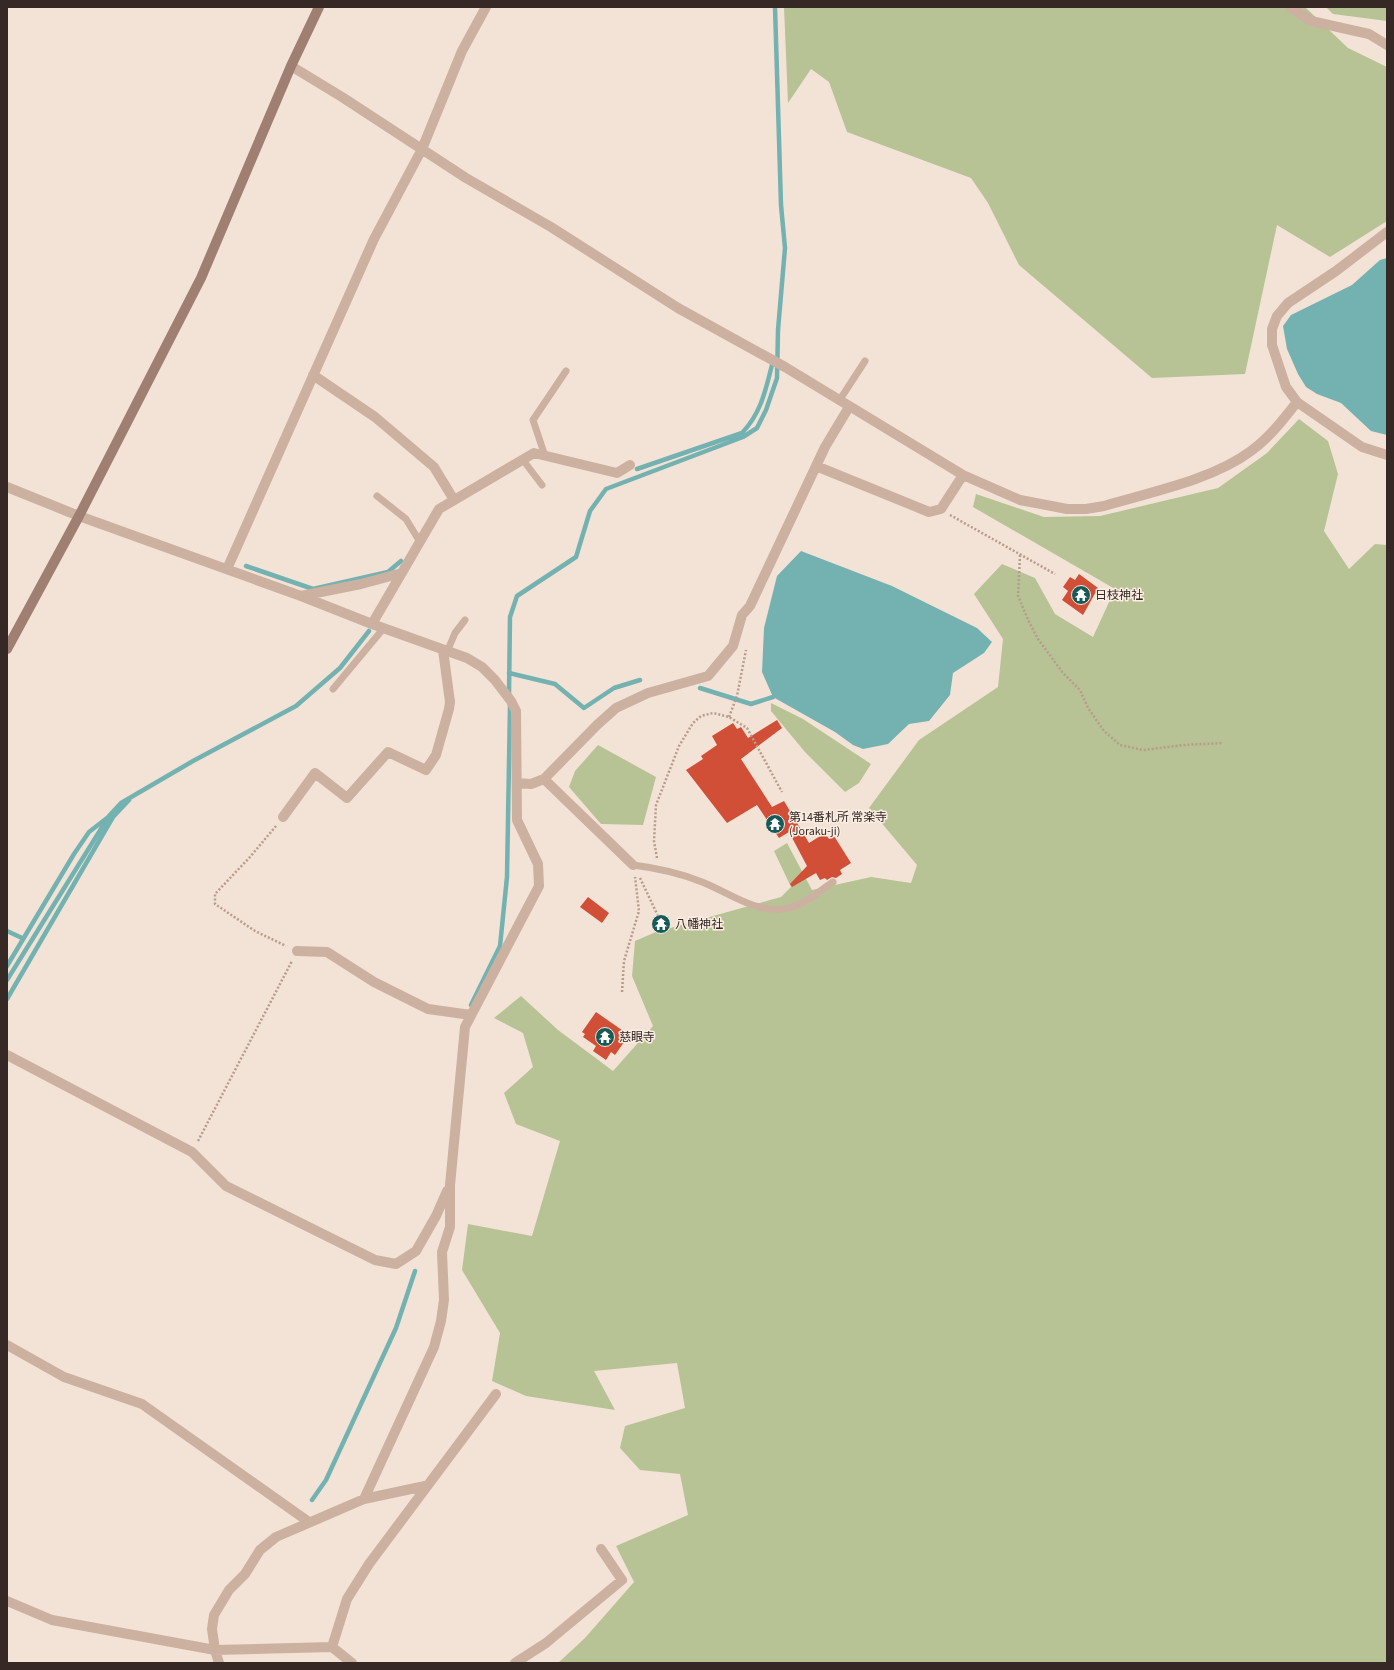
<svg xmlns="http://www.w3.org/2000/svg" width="1394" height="1670" viewBox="0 0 1394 1670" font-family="'Source Sans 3','Noto Sans JP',sans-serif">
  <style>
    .green { fill: #b7c395 }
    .water { fill: #73b2b0 }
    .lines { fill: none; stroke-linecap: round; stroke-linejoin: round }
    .stream { stroke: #73b2b0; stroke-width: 4.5 }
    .building { fill: #d14f36 }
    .path { stroke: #b79b8b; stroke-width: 2.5; stroke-dasharray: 2 2; stroke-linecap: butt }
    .lane { stroke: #ccb1a1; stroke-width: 7 }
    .street { stroke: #ccb1a1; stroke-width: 10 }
    .secondary { stroke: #9f7f72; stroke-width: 10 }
    .labels { text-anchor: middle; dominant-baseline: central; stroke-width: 3; stroke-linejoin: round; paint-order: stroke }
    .poi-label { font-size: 12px; fill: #352825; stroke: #fbede2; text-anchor: start }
  </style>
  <rect width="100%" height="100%" fill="#f3e3d6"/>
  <path class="green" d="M784,7H1305L1348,48L1387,67V221L1330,257L1277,225L1245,374L1152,378L1019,265L988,203L971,178L847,132L829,82L811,69L788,103Z
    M1326,7H1387V21L1333,14Z
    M1299,419L1328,441L1338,474L1324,531L1349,569L1375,544L1387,545V1663H558L585,1638L634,1582L616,1546L688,1515L680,1474L640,1470L620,1448L625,1426L685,1408L677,1363L594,1371L615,1410L526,1396L492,1381L500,1333L462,1270L468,1224L532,1236L560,1141L516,1124L504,1093L533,1067L523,1033L494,1018L521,996L558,1030L613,1071L653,1026L632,976L635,941L656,932L781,897L791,887L774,851L787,843L812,890L871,877L911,883L917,865L869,808L919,740L998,687L1003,639L974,594L1002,564L1035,578L1055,614L1093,637L1115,589L973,507L976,494L1044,517L1100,516L1218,488L1267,453Z
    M771,703L803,719L871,764L859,783L845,792L805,752L771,711Z
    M598,745L656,777L643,825L601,824L569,787L575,771Z"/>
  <path class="water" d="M1387,258V435L1371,431L1341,403L1317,394L1306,387L1298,374L1287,349L1283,326L1291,315L1352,285L1380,260Z
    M801,551L892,586L977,628L992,642L984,653L953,673L950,695L929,721L909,724L888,744L863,749L853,745L835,732L773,697L762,672L764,628L777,576Z"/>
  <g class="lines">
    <path class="stream" d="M637,469L742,433C762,412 766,388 773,361
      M246,566L313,589L388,572L401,561
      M509,673L555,684L584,708L614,688L640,680
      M700,688L751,704L773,697
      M509,694L510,617L517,596L576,557L590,511L606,489L743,437L757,428L766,410L777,378L778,330L785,248L781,205L775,7
      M7,931L22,938
      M7,966L74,854L89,832L107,818
      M7,980L109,816L121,803L193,761L296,706L340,668L369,631
      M7,999L113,817L129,800
      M471,1005L500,946L507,877L510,705
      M312,1500L326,1480L396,1328L415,1271"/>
  </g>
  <path class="building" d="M1079,574L1098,588L1083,615L1062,600L1068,591L1063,587L1070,577L1075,580Z
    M777,720L782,728L741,759L772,807L784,801L809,843L825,833L829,839L834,836L851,863L840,870L842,874L836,878L832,877L827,880L825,878L820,880L816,873L792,887L790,884L807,866L789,832L779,838L757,805L727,823L686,770L703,759L701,756L717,745L712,736L733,723L737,729L741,727L748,738Z
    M588,897L609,913L602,923L580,907Z
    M596,1012L629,1035L615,1055L611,1052L606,1060L593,1051L596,1046L583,1037L585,1034L582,1032Z"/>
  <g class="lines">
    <path class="path" d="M950,515L1055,574
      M1020,555L1018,596L1029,622L1038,639L1063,673L1080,690L1088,708L1104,731L1120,745L1143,750L1184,745L1223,743
      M729,717L737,696L746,650
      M276,826L250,857L215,894V904L255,931L286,946
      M657,858L654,841L656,805L679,746L693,723L701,716L713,713L729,717L747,728L782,792
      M640,878L659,918
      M622,992L624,961L639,911L635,877
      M198,1141L292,961"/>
    <path class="lane" d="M839,401L865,361
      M545,456L533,420L566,371
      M523,460L542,485
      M377,496L406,519L420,542
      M447,652L455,633L465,620
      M333,689L383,629
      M633,865C657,868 680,873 702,882C728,892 753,912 782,909C801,908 818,892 833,882"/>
    <path class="street" d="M1290,7L1311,21L1369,34L1387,45
      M291,66L342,97L466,178L551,227L678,308L785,367L963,475L1020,500L1067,509H1086L1104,506C1151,492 1212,480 1251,451C1270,437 1283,420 1297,402
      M1387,232L1336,271L1288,303L1277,316L1272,329V345L1286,387L1297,402L1362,447L1387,455
      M313,375L375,417L434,467L454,500
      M816,466L929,512L941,509L963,475
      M7,487L79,516L301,596L372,624L467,658L482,667L495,680L511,701L516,711L517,820L538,864L539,886L465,1027L450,1185V1227L442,1252L444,1300L441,1321L434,1347L364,1499L276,1537L260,1550L245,1574L229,1590L214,1615L212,1629L215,1650L219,1663
      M227,569L374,239L422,149L462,51L486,7
      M301,596L361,584L402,573
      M372,624L439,509L534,453L617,473L630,465
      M544,779L633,865
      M517,783L531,784L544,779L597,725L616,708L648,693L708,676L733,646L742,615L750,606L825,447L849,407
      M283,817L315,773L347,798L388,752L426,770L436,755L449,709L450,702L443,650
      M297,951L327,952L374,982L428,1009L471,1015
      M7,1055L192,1152L226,1186L375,1260L396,1264L416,1251L436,1216L447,1191
      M7,1345L64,1377L142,1404L309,1522
      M364,1499L425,1486
      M7,1601L52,1620L215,1650L332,1647L352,1663
      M332,1647L347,1599L369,1564L496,1394
      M515,1663L546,1643L622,1580L601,1549"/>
    <path class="secondary" d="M7,649L79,516L201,278L291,66L319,7"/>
  </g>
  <defs>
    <g id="temple-disc" transform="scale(1)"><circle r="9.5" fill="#175a59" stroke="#fbede2"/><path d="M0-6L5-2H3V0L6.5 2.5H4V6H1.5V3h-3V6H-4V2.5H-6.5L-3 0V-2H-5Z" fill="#fff"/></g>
  </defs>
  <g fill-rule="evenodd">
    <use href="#temple-disc" x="1081" y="595"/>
    <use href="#temple-disc" x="775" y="824"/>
    <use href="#temple-disc" x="661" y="924"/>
    <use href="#temple-disc" x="605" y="1037"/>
  </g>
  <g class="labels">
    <g class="poi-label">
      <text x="1095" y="595">日枝神社</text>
      <text x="789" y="817">第14番札所 常楽寺<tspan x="789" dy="14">(Joraku-ji)</tspan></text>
      <text x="675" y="924">八幡神社</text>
      <text x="619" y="1037">慈眼寺</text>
    </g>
  </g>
  <rect width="1394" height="1670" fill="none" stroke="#352825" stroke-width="16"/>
</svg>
